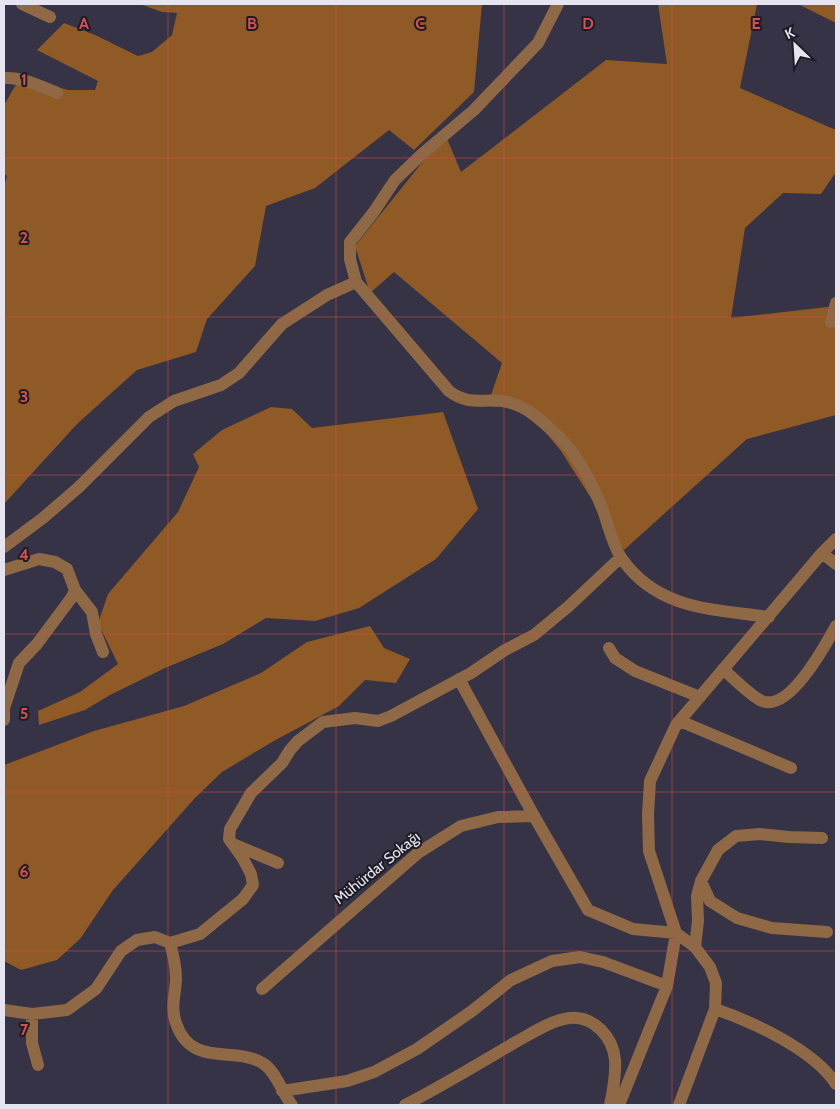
<svg xmlns="http://www.w3.org/2000/svg" width="840" height="1109" viewBox="0 0 840 1109" font-family="Cabin,sans-serif">
  <style>
    .forest { fill: #8f5a25 }
    .lines { fill: none; stroke-linecap: round; stroke-linejoin: round }
    .minor { stroke: #8f6845; stroke-width: 12 }
    .grid { fill: none; stroke: #d94e50; stroke-width: 1; stroke-opacity: 0.55 }
    .labels { text-anchor: middle; dominant-baseline: central; stroke-width: 4; stroke-linejoin: round; paint-order: stroke }
    .street-label { font-size: 15px; fill: #e5e4f0; stroke: #1d1c24 }
    .grid-label { font-size: 16px; text-anchor: middle; font-weight: bold; fill: #d94e50; stroke: #1d1c24; stroke-width: 4; stroke-linejoin: round; paint-order: stroke }
  </style>
  <rect width="100%" height="100%" fill="#353345"/>
  <path class="forest" d="M140,4H482L474,92L414,150L389,130L315,188L266,206L255,266L207,319L196,352L137,370L77,424L4,504V187L7,176L4,173V105L21,76L68,90H95L98,81L37,50L64,23L95,35L138,56L152,52L172,35L177,13L162,12Z
    M658,4H757L740,88L836,130V172L821,194L783,193L745,228L731,318L836,306V415L747,439L624,550L561,451L524,406L490,398L502,363L394,272L370,293L355,246L445,134L461,172L606,60L667,64Z
    M798,4H836V23Z
    M271,407L292,409L312,428L443,412L478,509L436,559L359,608L315,621L266,618L223,644L165,668L110,695L85,710L39,725L38,711L80,692L118,664L98,623L108,594L178,512L199,467L193,454L222,430Z
    M370,626L384,648L410,659L396,683L365,680L339,706L272,742L222,772L195,798L113,890L80,939L57,960L21,970L4,961V765L94,731L184,706L261,673L307,642Z"/>
  <g class="lines">
    <path class="minor" d="M22,4L50,17
      M558,4L538,43L474,110L422,154L395,180L373,213L350,242V259L356,282L449,391C471,408 488,396 511,403C530,408 546,425 560,438C580,458 594,487 604,513C608,526 615,550 622,559C658,610 713,609 769,617
      M4,78C22,77 41,86 57,93
      M831,322L836,303
      M4,547L43,518L79,487L149,417L174,401L221,385L239,373L282,324L327,295L356,282
      M822,553L836,564
      M4,570L39,559L55,562L67,569L75,590L72,597L37,644L19,663L4,708V720
      M75,590L92,612L96,634L103,652
      M609,648L615,658L635,671L700,697
      M723,669C732,677 752,697 762,701C789,712 825,646 836,626
      M459,679L534,816L588,910L633,929L676,933L695,947L710,967L716,983L715,1009L679,1105
      M680,721L791,768
      M233,844L278,863
      M701,881L710,901L737,918L772,928L827,932
      M170,943L200,934L243,899L253,885L251,874L242,857L229,839L230,829L251,793L282,763L290,750L298,741L323,722L355,718L378,721L391,716L471,673L505,650L534,635L569,606L620,558
      M695,947L698,921L697,896L701,881L718,850L736,836L760,834L789,837L822,838
      M262,989L418,853L461,826L498,817L534,816
      M715,1009C753,1022 814,1050 836,1084
      M4,1010L32,1014L67,1010L96,989L121,951L137,940L155,937L170,943C173,954 176,966 176,978C176,993 170,1006 176,1023C191,1069 236,1045 264,1064C277,1073 282,1093 292,1105
      M32,1014V1043L38,1065
      M282,1091L347,1081L374,1072L417,1049L472,1011L511,980L552,961L580,957L603,962L667,986
      M405,1105C442,1086 478,1064 514,1043C531,1034 551,1020 570,1018C594,1016 613,1037 615,1060C616,1074 613,1091 610,1105
      M619,1105L667,986L676,933L649,851L648,814L650,781L676,725L822,553L836,539"/>
  </g>
  <path class="grid" d="M168,4V1105M336,4V1105M504,4V1105M672,4V1105M4,158H836M4,317H836M4,475H836M4,634H836M4,792H836M4,951H836"/>
  <g class="labels">
    <g class="street-label">
      <text transform="translate(377 868) rotate(-39)">Mühürdar Sokağı</text>
    </g>
  </g>
  <g class="grid-label">
    <text x="84" y="29">A</text>
    <text x="252" y="29">B</text>
    <text x="420" y="29">C</text>
    <text x="588" y="29">D</text>
    <text x="756" y="29">E</text>
    <text x="24" y="85">1</text>
    <text x="24" y="243">2</text>
    <text x="24" y="402">3</text>
    <text x="24" y="560">4</text>
    <text x="24" y="719">5</text>
    <text x="24" y="877">6</text>
    <text x="24" y="1035">7</text>
  </g>
  <rect width="840" height="1109" fill="none" stroke="#e5e4f0" stroke-width="10"/>
  <g transform="translate(795 45) rotate(335)" stroke="#1d1c24" stroke-width="4" paint-order="stroke">
  <path d="M0-4L9 19L0 12L-9 19Z" fill="#e5e4f0"/>
  <text y="-8" font-size="14" font-weight="bold" text-anchor="middle" fill="#e5e4f0">K</text>
  </g>
</svg>
